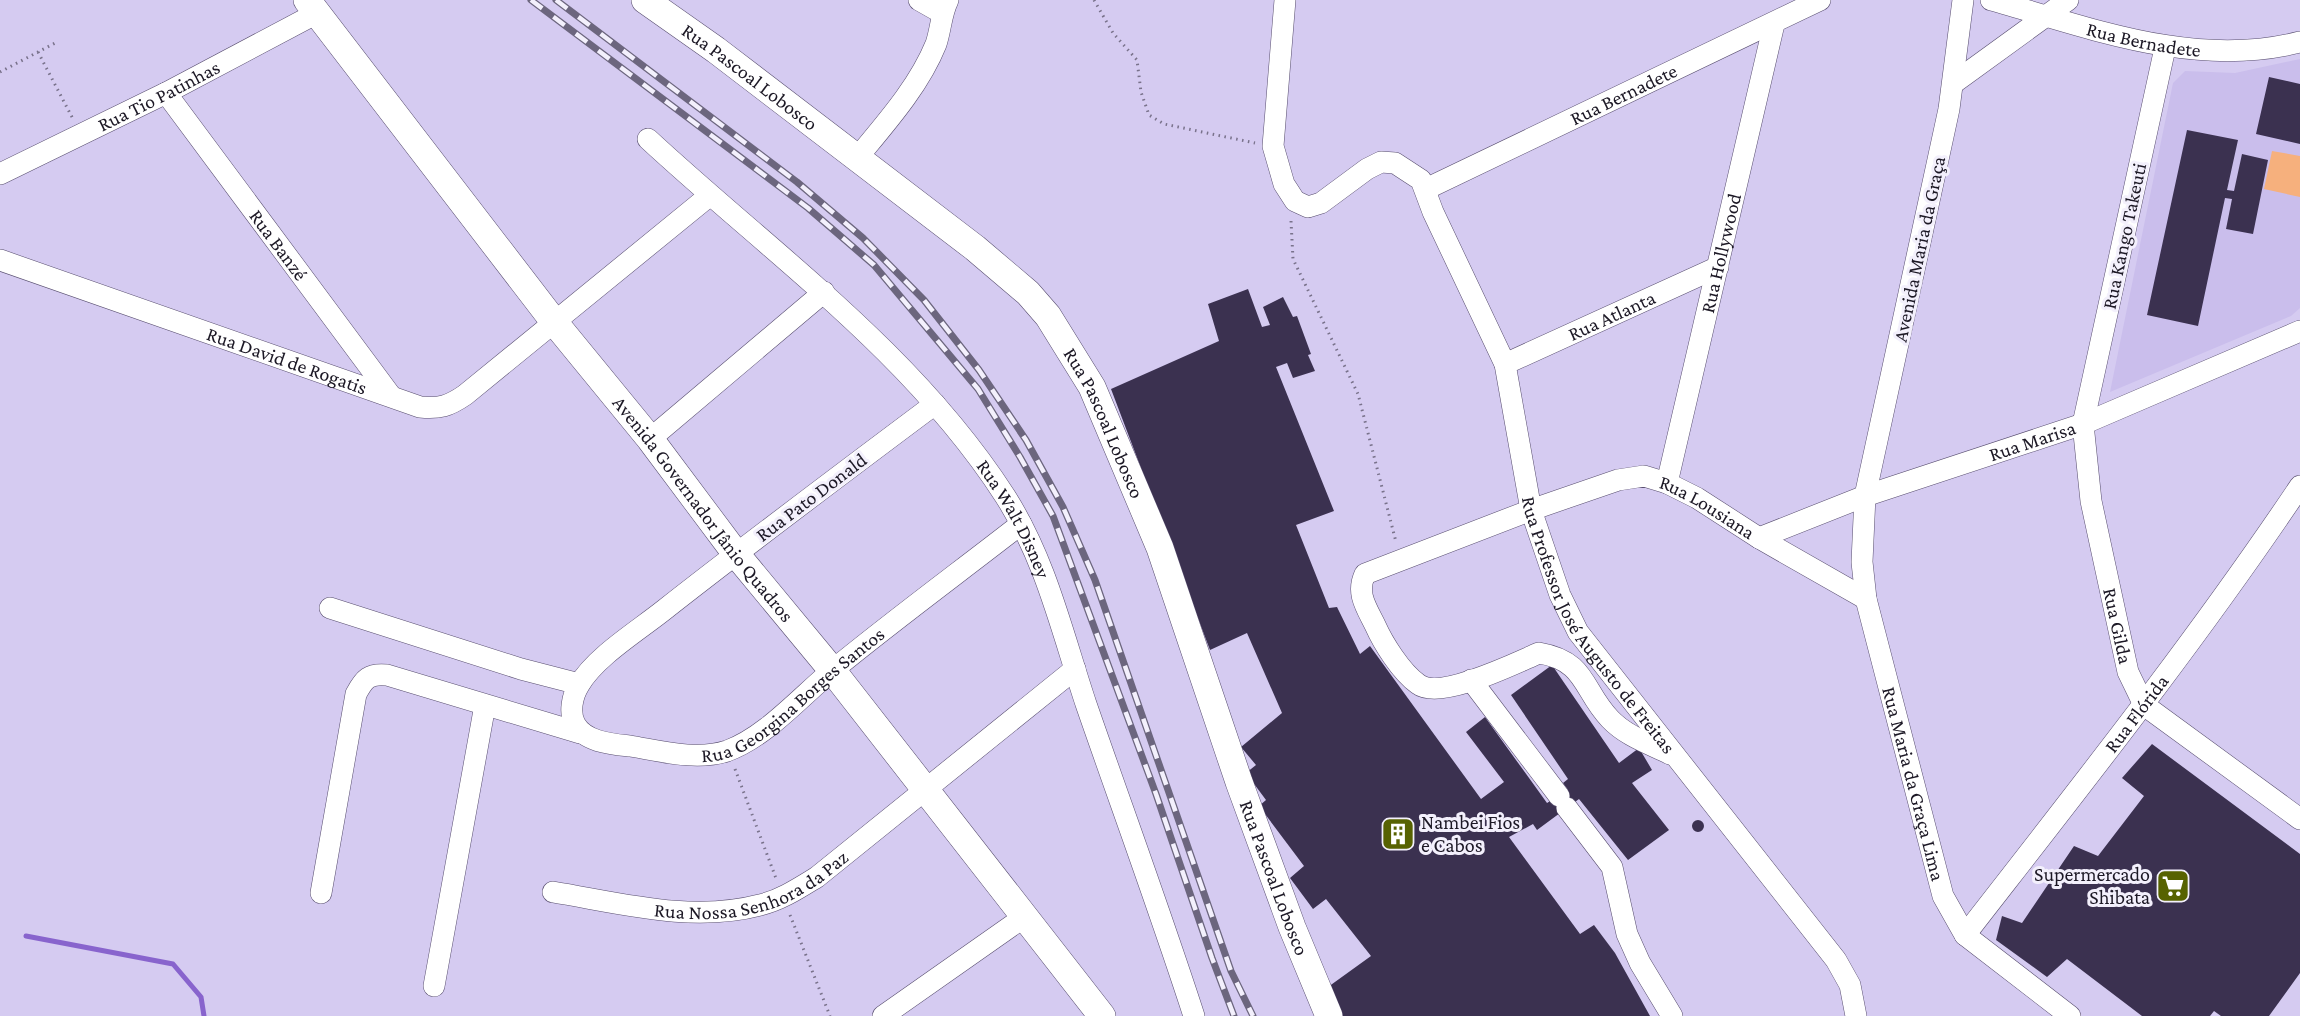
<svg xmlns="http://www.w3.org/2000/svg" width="2300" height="1016" viewBox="0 0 2300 1016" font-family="'Crimson Pro',serif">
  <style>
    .built { fill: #cabeec }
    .green { fill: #f6b07d }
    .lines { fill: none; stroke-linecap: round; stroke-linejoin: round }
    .stream { stroke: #8864cd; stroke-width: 5 }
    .building { fill: #3b3150 }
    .minor-casing { stroke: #584e6f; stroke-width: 22 }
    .major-casing { stroke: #584e6f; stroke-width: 28 }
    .path { stroke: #79728b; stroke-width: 3; stroke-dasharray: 1.5 4.5; stroke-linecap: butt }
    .minor { stroke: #fff; stroke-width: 21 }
    .major { stroke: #fff; stroke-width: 27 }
    .rail-casing { stroke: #6c667e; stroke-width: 7 }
    .rail { stroke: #f3f0fc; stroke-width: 4.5; stroke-dasharray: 14; stroke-linecap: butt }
    .labels { text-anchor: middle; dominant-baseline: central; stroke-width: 6; stroke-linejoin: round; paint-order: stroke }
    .street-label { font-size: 20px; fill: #1c1825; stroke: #f3f0fc }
    .poi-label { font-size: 20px; fill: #1c1825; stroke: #f3f0fc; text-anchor: start }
  </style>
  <rect width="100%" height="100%" fill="#d5cbf1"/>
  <path class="built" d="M2300,59V308L2291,316L2110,392L2173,83L2185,71L2235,73Z"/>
  <path class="green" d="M2272,151L2300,156V197L2264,189Z"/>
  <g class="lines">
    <path class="stream" d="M26,936L173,964L201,997L204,1016"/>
  </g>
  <path class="building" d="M2269,77L2300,84V144L2256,134Z
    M2187,130L2238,140L2227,190L2234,191L2242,154L2268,160L2253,234L2226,229L2232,199L2225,198L2198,326L2147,315Z
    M1248,289L1262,327L1270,325L1263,307L1283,297L1293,317L1297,316L1311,354L1308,355L1315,371L1293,378L1287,363L1276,367L1334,511L1296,525L1329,608L1337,607L1360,654L1370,646L1481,799L1504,782L1466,732L1485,717L1547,803L1568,790L1563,783L1568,779L1511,695L1552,665L1619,763L1639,748L1652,770L1632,783L1669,830L1628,860L1579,799L1537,830L1533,824L1509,837L1580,934L1594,925L1615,953L1650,1016H1340L1328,987L1371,956L1326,899L1313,909L1290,878L1304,866L1259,806L1266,800L1246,773L1256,765L1241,747L1282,713L1247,633L1210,650L1111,389L1219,341L1208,304Z
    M2152,744L2300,854V973L2269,1016H2221L2214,1011L2210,1016H2142L2067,959L2047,977L1996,940L2002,916L2022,923L2074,846L2098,856L2144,796L2122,778Z
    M1692 826a6 6 0 1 1 12 0a6 6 0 1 1-12 0Z"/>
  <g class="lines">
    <g class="minor-casing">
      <g id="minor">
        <path d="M919,0L942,13"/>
        <path id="s1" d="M1285,0L1273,146L1284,184L1295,201L1308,207L1321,203L1367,169L1381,162L1395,163L1421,180L1433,212L1505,364L1531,510L1560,595L1578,632L1836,960L1850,985L1856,1016"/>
        <path id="s2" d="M1963,0L1949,109L1865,496L1862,562L1866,599L1943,896L1965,935L2070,1016"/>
        <path id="s3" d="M1991,0C2091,28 2195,69 2300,42"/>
        <path id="s4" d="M2165,48L2083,424L2091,501L2128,672L2144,705L2300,819"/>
        <path d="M1955,82L2068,0"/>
        <path id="s5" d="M166,93L391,396"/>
        <path id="s6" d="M648,139C771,253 912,352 1005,496C1046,560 1062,632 1086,704C1122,808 1160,911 1194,1016"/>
        <path d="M857,158C886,123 919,86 936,44C941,29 941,14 948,0"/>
        <path id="s7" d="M0,174L166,93L317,13"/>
        <path id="s8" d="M1426,189L1820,0"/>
        <path id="s9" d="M0,260L420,407C440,409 449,406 465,395L709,196"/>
        <path id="s10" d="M1505,364L1718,267"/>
        <path id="s11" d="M935,404C844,472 753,540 664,610C639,630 595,657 579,685C572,696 569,713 575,724C585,742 611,744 630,746C660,751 697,761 727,751C766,737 801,696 833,670C894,620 958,573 1021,524"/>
        <path d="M650,439L824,292"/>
        <path id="s12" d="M1667,483L1774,24"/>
        <path id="s13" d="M1759,538L1865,496L2083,424L2300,331"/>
        <path d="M330,608L521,669L579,684"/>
        <path d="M1471,680L1559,796"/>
        <path id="s14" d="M1670,754C1650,744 1626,736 1610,719C1582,690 1587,661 1539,653C1515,663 1440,701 1418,684C1401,672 1383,643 1375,625C1366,607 1356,593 1365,574L1531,510L1618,480L1644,476L1667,483L1697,498L1759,538L1866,599"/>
        <path d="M1567,808L1612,867L1627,934L1640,963L1672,1016"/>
        <path id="s15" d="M553,892C620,903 692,923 760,905C781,900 799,888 817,877L1075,669"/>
        <path d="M321,893L356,694C364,679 369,673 387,675L580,733"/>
        <path id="s16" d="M1965,935C2080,787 2196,641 2300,486"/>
        <path d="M434,986L485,705"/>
        <path d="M883,1016L1024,917"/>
      </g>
    </g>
    <g class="major-casing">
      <g id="major">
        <path id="s17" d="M307,0L555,323L650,439L736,554L832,670L1102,1016"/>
        <path id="s18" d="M645,0L716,50L975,248L1028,293L1048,316L1092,387L1160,548L1239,782L1292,927L1329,1016"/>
      </g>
    </g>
    <path class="path" d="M1094,0L1113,33L1137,60L1141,92L1149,115L1164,124L1255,143
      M38,52L73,119
      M0,72L57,42
      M1291,221L1293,259L1358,394L1396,542
      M735,769L777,881
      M790,915L830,1016"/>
    <use href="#minor" class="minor"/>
    <use href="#major" class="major"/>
    <g class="rail-casing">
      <path id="rail" d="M531,0L808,208L874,265L978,389L1020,457L1053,516L1156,794L1212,958L1234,1016
        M556,0L797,182L863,238L924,300L979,370L1026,440L1063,507L1095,580L1231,971L1253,1016"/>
    </g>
    <use href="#rail" class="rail"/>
  </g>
  <defs>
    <g id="building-square" transform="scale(1.725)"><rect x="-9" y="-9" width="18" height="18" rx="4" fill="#576201" stroke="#f3f0fc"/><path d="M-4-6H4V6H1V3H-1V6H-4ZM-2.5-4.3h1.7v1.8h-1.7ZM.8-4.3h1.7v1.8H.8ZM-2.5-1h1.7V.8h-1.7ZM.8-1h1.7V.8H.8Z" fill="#fff"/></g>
    <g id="supermarket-square" transform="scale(1.725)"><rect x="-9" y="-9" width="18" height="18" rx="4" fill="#576201" stroke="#f3f0fc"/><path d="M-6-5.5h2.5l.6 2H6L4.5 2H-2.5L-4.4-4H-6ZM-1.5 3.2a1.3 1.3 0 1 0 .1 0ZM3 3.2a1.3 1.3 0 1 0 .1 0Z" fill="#fff"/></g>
  </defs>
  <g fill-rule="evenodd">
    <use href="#building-square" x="1398" y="834"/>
    <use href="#supermarket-square" x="2173" y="886"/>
  </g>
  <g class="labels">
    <g class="street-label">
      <text stroke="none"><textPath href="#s3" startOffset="158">Rua Bernadete</textPath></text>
      <text stroke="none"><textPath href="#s18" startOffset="130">Rua Pascoal Lobosco</textPath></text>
      <text stroke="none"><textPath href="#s7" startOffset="177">Rua Tio Patinhas</textPath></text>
      <text stroke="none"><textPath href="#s8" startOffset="219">Rua Bernadete</textPath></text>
      <text transform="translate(2124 236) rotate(-78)">Rua Kango Takeuti</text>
      <text stroke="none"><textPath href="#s5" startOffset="189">Rua Banzé</textPath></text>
      <text transform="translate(1919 249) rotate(-78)">Avenida Maria da Graça</text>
      <text stroke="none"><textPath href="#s12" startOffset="236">Rua Hollywood</textPath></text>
      <text stroke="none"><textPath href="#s10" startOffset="117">Rua Atlanta</textPath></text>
      <text stroke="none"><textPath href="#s9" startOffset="304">Rua David de Rogatis</textPath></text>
      <text stroke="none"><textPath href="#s18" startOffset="634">Rua Pascoal Lobosco</textPath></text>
      <text stroke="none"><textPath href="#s13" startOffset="290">Rua Marisa</textPath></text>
      <text transform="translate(811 497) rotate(-37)">Rua Pato Donald</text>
      <text stroke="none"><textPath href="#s17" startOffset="645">Avenida Governador Jânio Quadros</textPath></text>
      <text stroke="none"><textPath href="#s14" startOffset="794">Rua Lousiana</textPath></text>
      <text stroke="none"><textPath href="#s6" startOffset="531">Rua Walt Disney</textPath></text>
      <text stroke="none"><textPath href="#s1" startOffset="837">Rua Professor José Augusto de Freitas</textPath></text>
      <text stroke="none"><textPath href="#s4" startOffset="590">Rua Gilda</textPath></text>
      <text stroke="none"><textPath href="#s11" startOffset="740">Rua Georgina Borges Santos</textPath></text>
      <text stroke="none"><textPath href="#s16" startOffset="280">Rua Flórida</textPath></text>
      <text stroke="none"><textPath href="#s2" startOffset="800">Rua Maria da Graça Lima</textPath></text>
      <text stroke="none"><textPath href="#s15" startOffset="206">Rua Nossa Senhora da Paz</textPath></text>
      <text stroke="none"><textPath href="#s18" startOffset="1120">Rua Pascoal Lobosco</textPath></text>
    </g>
    <g class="poi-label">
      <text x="1421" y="822">Nambei Fios<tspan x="1421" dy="23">e Cabos</tspan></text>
      <text x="2150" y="874" text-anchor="end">Supermercado<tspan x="2150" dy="23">Shibata</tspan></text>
    </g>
  </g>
</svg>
